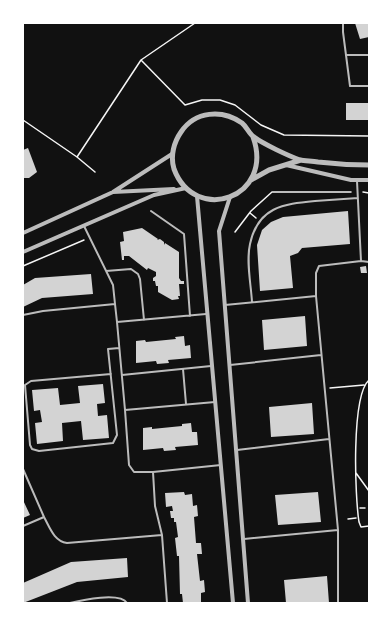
<svg xmlns="http://www.w3.org/2000/svg" width="392" height="626" viewBox="0 0 392 626" font-family="'Alegreya Sans',sans-serif">
  <style>
    .building { fill: #d3d3d3 }
    .lines { fill: none; stroke-linecap: round; stroke-linejoin: round }
    .path { stroke: #f5f5f5; stroke-width: 1.5 }
    .service { stroke: #bcbcbc; stroke-width: 2 }
    .minor { stroke: #bcbcbc; stroke-width: 4 }
    .tertiary { stroke: #bcbcbc; stroke-width: 5 }
  </style>
  <rect width="100%" height="100%" fill="#111"/>
  <path class="building" d="M355,23H369V37L360,39Z
    M346,103H369V120H346Z
    M28,148L37,172L29,178H23V150Z
    M348,211L350,244L302,248L298,253L290,256L293,288L260,291L257,245L262,230L271,222L283,217Z
    M142,228L158,239L157,240L160,239L164,242V245L165,243L179,252V278L181,281H184V284H179L180,296H178L179,299L172,300L158,292V286H156L155,281H153V278L156,276V272L148,268L147,270L129,256H124V260H122L120,242L124,241L123,232Z
    M366,266L367,273H361L360,267Z
    M91,274L93,294L42,298L23,307V285L35,278Z
    M305,316L307,346L264,350L262,320Z
    M184,336L185,346L190,345L191,358L168,360L169,363L157,364L156,361L136,363V341L145,340L146,342L176,339L175,337Z
    M103,384L105,403L97,404L98,416L107,415L109,438L83,440L81,421L62,423L63,441L37,444L35,423L42,422L40,410L34,411L32,390L58,388L60,405L80,403L78,386Z
    M312,403L314,434L271,437L269,407Z
    M191,423L192,432H197L198,445L175,447L176,450L164,451L163,448L143,450V428L152,427V429L182,426V424Z
    M184,492L185,495L192,494L193,506L197,505L198,516L194,517L196,543H201L202,554H197L200,581L204,580L205,592L201,593V603H183L182,594H180L179,556H177L175,538L178,537L176,522H174V518H171L170,511H173L172,506L166,507L165,493Z
    M318,492L321,522L278,525L275,495Z
    M23,500L30,515L23,518Z
    M127,558L128,577L77,582L23,603V583L71,562Z
    M327,576L329,603H286L284,580Z"/>
  <g class="lines">
    <path class="path" d="M141,60L185,105L202,100H220L235,105L261,125L284,135L369,136
      M23,120L77,157L95,172
      M77,157L141,60L195,23
      M363,192L369,193
      M250,213L256,218
      M235,232L251,211L272,192H351
      M23,266L84,240
      M369,380C351,396 355,497 359,522L361,527L369,526
      M330,388L364,385
      M356,473L369,491
      M360,508H365
      M348,519L356,518"/>
    <path class="service" d="M343,23V32L350,86H369
      M346,55H369
      M357,181L361,261L369,262
      M151,211L184,234L190,316
      M84,226L113,285L115,304
      M106,271L131,269L138,274L140,279L144,320
      M316,296V273L319,266L361,261
      M252,302C251,284 246,262 250,244C258,207 283,204 315,201C329,200 343,199 358,198
      M225,305L316,296L338,530V603
      M206,314L117,322L125,410L215,402
      M23,315L43,311L115,304L117,322
      M230,365L321,355
      M183,369L186,404
      M111,374L31,381L25,385L30,445L32,449L39,451L113,443L117,435L108,349L119,348
      M122,375L211,366
      M125,410L129,465L134,472H153L155,506L162,535L167,603
      M237,450L329,439
      M23,469L44,517
      M153,472L221,465
      M23,526L44,517C50,528 54,541 67,543L162,535
      M244,539L338,530
      M70,603C82,600 120,592 127,603"/>
    <path class="minor" d="M286,165L351,180H369
      M113,192L174,189
      M197,196L233,603
      M230,197L219,231L248,603
      M23,233L113,192L172,154
      M23,252L154,195L186,188"/>
    <path class="tertiary" d="M253,137C275,198 195,225 174,169C170,156 174,142 181,132C195,111 222,109 242,123C247,127 249,134 254,137C263,144 289,156 300,160C305,161 312,161 318,162C335,164 351,165 369,165
      M251,180L269,170L301,160"/>
  </g>
  <rect width="392" height="626" fill="none" stroke="#ffffff" stroke-width="48"/>
</svg>
